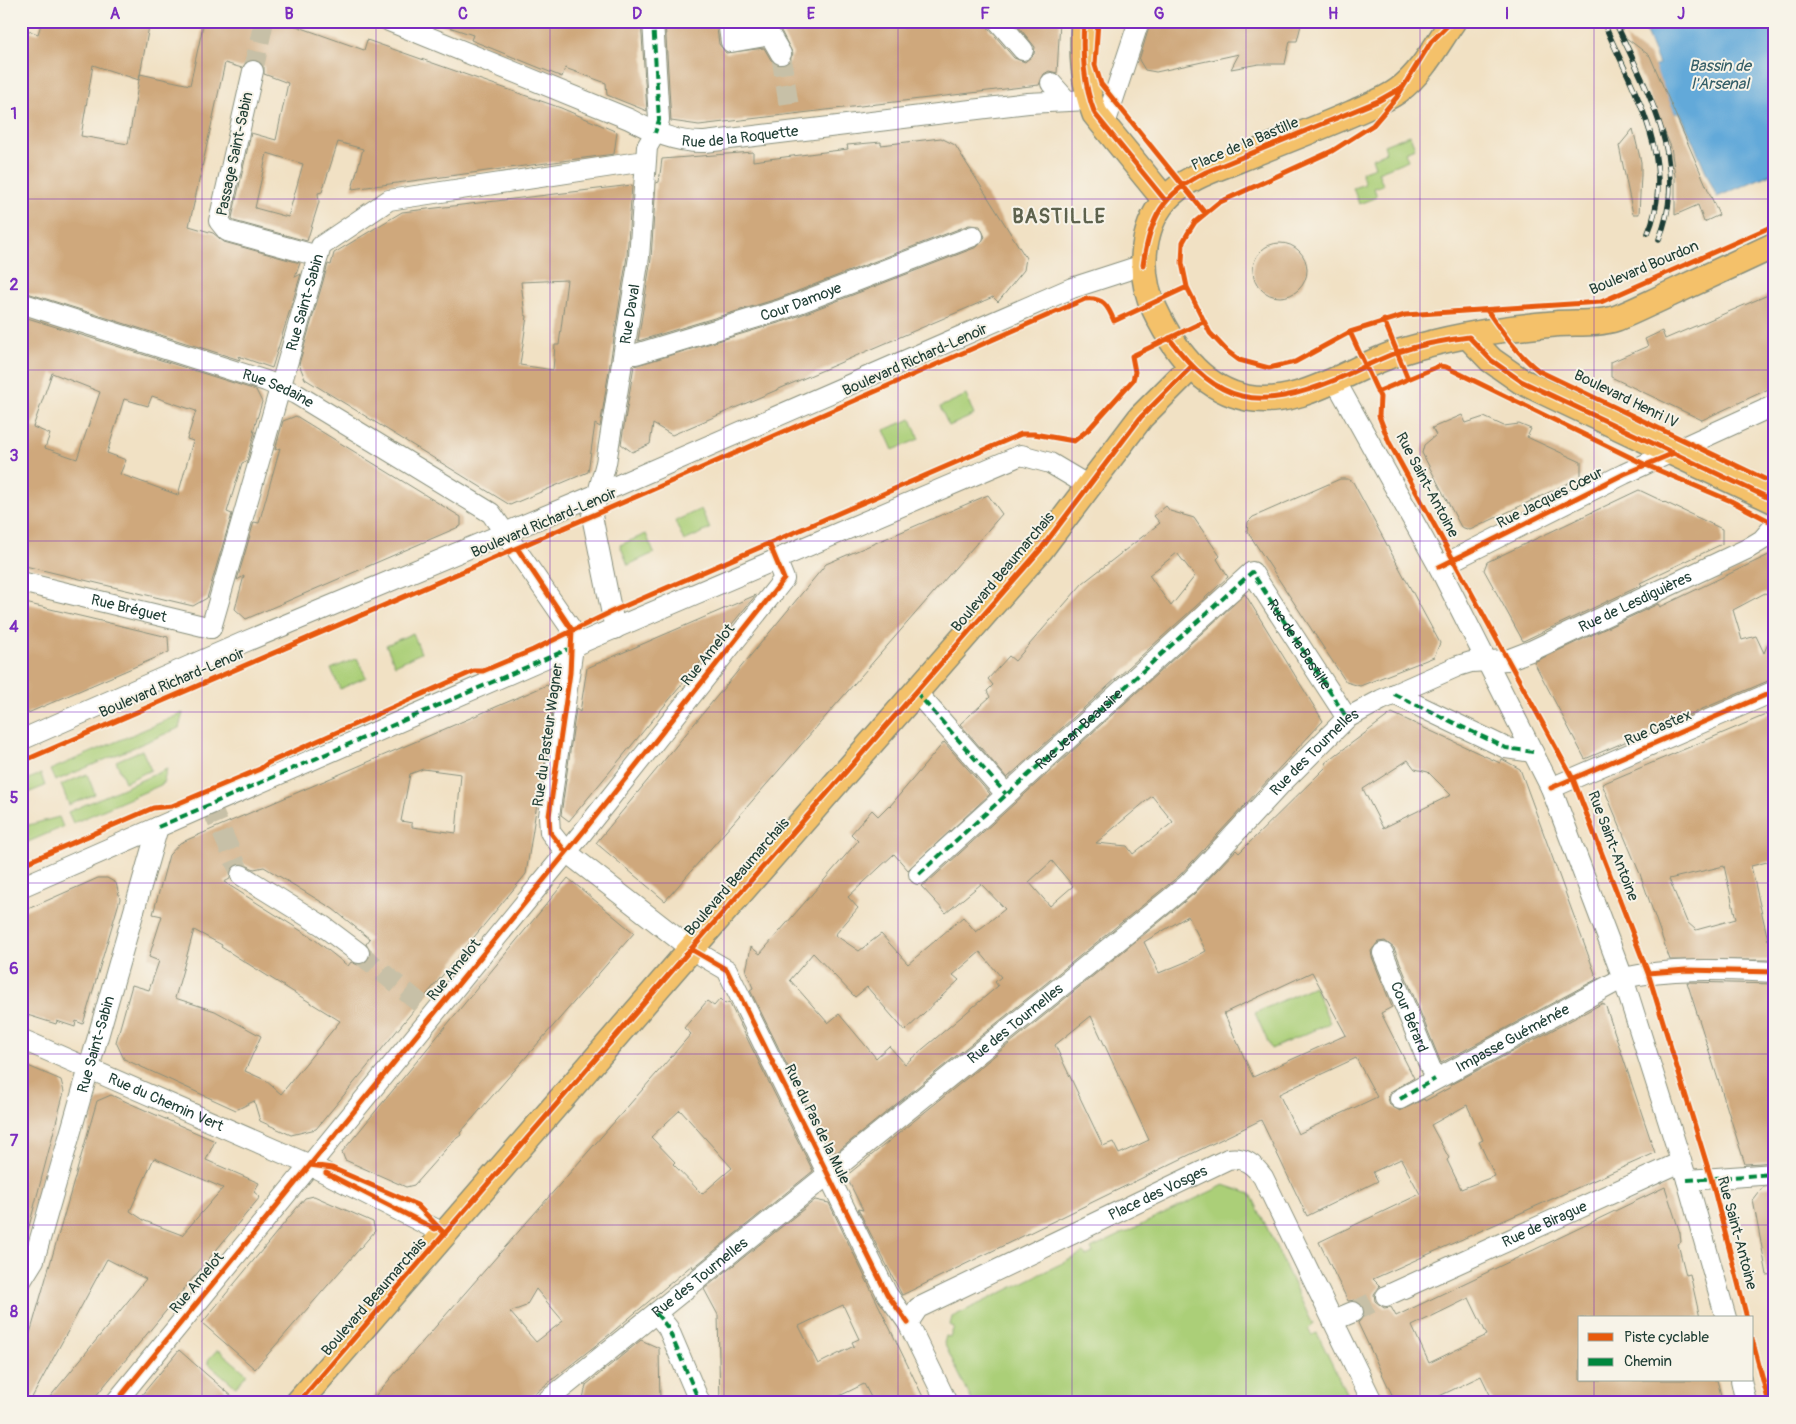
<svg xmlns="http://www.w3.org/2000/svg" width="1796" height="1424" viewBox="0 0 1796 1424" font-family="Pangolin,sans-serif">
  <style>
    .green { fill: #abcf78; stroke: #658656 }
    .water { fill: #62a9d9; stroke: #407386 }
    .building { fill: #cfa87c; fill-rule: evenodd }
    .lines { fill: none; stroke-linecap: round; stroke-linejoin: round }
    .minor-tunnel { stroke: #c7c0a7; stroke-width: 20; stroke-dasharray: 20 10; stroke-linecap: butt }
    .minor-casing { stroke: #888f7c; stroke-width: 22 }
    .major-casing { stroke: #888f7c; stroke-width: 28 }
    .minor { stroke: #fff; stroke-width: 20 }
    .major { stroke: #f4c16a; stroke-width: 25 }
    .rail-casing { stroke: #1f3d34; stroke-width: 5.5 }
    .rail { stroke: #f7f3e8; stroke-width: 4; stroke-dasharray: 11; stroke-linecap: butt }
    .quiet { stroke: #00873e; stroke-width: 4; stroke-dasharray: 8 4; stroke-linecap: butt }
    .cycleway-casing { stroke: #f7f3e8; stroke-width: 8 }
    .cycleway { stroke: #e8590c; stroke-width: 5 }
    .grid { fill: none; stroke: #7b2cbf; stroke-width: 1; stroke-opacity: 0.55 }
    .labels { text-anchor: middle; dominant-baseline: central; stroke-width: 4; stroke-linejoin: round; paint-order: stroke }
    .street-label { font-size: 15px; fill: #1f3d34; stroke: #f7f3e8 }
    .water-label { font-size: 16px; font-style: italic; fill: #335d66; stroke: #f7f3e8 }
    .district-label { font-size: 20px; font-weight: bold; letter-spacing: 1px; fill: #5d624d; stroke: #f7f3e8 }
    .neatline { fill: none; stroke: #7b2cbf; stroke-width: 2 }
    .grid-label { font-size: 16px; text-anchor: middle; font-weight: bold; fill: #7b2cbf }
  </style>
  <rect width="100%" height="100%" fill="#f7f3e8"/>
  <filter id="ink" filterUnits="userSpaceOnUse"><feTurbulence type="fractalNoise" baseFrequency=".02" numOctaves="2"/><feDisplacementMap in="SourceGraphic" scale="10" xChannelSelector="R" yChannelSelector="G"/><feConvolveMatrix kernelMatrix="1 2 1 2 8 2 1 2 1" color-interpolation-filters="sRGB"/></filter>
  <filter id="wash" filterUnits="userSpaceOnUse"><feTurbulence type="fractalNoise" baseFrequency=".0096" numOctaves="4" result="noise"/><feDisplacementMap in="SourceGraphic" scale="20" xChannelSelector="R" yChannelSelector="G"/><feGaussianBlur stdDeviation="1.12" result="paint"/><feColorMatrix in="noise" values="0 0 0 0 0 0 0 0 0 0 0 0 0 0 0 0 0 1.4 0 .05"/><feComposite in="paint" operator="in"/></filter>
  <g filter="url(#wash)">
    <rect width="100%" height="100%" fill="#f1e1c4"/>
    <path class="green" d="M1410,135L1415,148L1405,152L1408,160L1378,172L1383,185L1374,188L1377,197L1359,204L1353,188L1365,184L1361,172L1375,167L1372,158L1386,152L1384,145Z
      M966,395L974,415L949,426L940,407Z
      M911,419L919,439L893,450L884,430Z
      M701,509L710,529L684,541L675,521Z
      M646,534L654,553L628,565L620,545Z
      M413,633L421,653L395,665L386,645Z
      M357,658L366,677L340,689L331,669Z
      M183,713L179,728L55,781L50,770Z
      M142,750L151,770L125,782L116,761Z
      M167,769L163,784L73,823L68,812Z
      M41,774L45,786L30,792L21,802V782Z
      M87,774L95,794L69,805L61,785Z
      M59,817L63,827L21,845V827Z
      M1314,986L1330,1023L1271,1049L1255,1013Z
      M1224,1185L1251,1194L1313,1325L1308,1328L1312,1335L1317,1333L1351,1403H973L944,1343L946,1336L950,1337L954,1327L950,1325L952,1317L1083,1253L1086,1256L1093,1253L1091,1249Z
      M216,1351H220L247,1374L236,1387L209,1364L208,1360Z"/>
    <path class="water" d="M1646,21H1775V172L1717,197L1680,112L1675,114L1654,67L1659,64L1643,25L1647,23Z"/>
    <g id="blocks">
      <path class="building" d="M42,21H150L139,80L93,65L81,136L128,144L140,74L190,85L204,21H282L364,50L367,40L561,108L617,132L614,154L352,189L363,149L338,142L322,192L318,193L319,202L307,241L234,221L232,218L251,133L276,140L288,83L264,74V67L256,60H249L242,68L225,63L189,226L213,233L224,242L300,263L295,277L301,274L272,368L238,356L240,360L21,291V28L38,34ZM267,153L303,164L288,217L255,208Z
        M440,21H641L647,111L607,95L606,83L565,68L562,77L471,40L473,35L440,24Z
        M665,21H716L719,44L726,53L764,48L771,60L781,66L787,64L793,54L780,29L774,24L768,23L741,28L740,21H902L903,28L953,21H986L989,29L1014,58L1025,62L1034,54L1035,47L1014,21H1060L1057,73L1049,71L1044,74L1039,85L699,125L671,121Z
        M1151,21H1302L1297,41H1290L1285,64H1259L1231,69L1239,54L1156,72L1145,70L1139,60Z
        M1625,37L1650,56L1719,215L1704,222L1698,205L1675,215V176L1671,147Z
        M1633,129L1641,162V175L1639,214H1633L1619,146Z
        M941,138L955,145L1026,258L1024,270L998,302L993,297L672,435L653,424L650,444L632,452L621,444L634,366L785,321L977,247L985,237L980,226L969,225L777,299L638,341L651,259L656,183L659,182L662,159L753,152V161L848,149L847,145L881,142V145Z
        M632,185L627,256L600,427L595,424L588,472L510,505L305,379L299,364L328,264L331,265L334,253L402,212ZM567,280L559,345H555L553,370L520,365L527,316L525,315L521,282Z
        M1253 270a27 27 0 1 1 54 0a27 27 0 1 1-54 0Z
        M1775,292V386L1702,420L1611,377V362L1648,346L1645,339L1662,331L1665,339Z
        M21,316L256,390L262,402L253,432L255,431L247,461L242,463L227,512L232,514L207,598L193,606L21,565V530L29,497L21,495ZM52,373L100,392L77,459L45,448L50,434L33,427ZM152,396L196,411L187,439L193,441L178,495L120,474L126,460L107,453L124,399L148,406Z
        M1462,415L1466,423L1484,417L1504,426L1519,424L1531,429L1527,437L1581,462V477L1470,530L1461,527L1422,453L1424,445L1436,435L1432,428Z
        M296,416L461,517V526L246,619L235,609L244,576L237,580L254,522L259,523L280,448L275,450L283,421Z
        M1340,479H1348L1353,482L1440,643L1434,657L1360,686L1346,682L1247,531L1248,522L1253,517Z
        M1639,490L1722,529V544L1640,583L1642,585L1523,641L1484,570L1487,562Z
        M988,495L1002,514L665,901L596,843L826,564Z
        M1166,506L1170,511L1194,518L1220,556L1217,559L1228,577L1007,778L960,724L990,697L987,691L993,685L988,679L1009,656L1015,661L1083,583L1160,523L1154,516ZM1177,553L1195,576L1171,606L1149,575Z
        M1775,552V598L1765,593L1733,610L1742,640L1756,636L1764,653L1775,627V678L1585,759L1534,662L1658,604L1660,607Z
        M1245,594L1323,721L1179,876L837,1152H830L750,990L753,988L746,971L751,947L760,954L858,841L851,834L872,810L878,816L889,805L890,806L944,742L990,794L908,870L894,854L848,897L858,908L835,935L859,951L881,934L908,964L963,917L976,932L1005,909L981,884L946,913L921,886L927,883ZM1152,796L1173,822L1133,854L1127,846L1096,843ZM1052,861L1073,886L1050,906L1029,882ZM980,952L1001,977L995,982L998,986L905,1064L889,1046L876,1058L839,1014L828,1023L790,980L813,953L855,997L867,987L905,1031L959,980L953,975Z
        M756,595L569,821L561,815L576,709L580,712L587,668Z
        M21,602L168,637L169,652L21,716Z
        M547,685L555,692L540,798L538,797L526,874L316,1129L291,1135L260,1121L254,1101L236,1110L124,1059L116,1042L132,985L149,990L159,961L149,957L162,916L153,914L169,855L180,843ZM423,769L461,774L456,833L412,827V823L401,821L410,774ZM242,863L254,869L264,867L333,909L370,939L366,944L371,954L368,960L358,965L351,962L348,966L314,939L224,882L230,879L231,868ZM194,930L222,945L221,947L340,1021L281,1094L265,1080L245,1071L261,1036L215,1011L175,998Z
        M1775,711V860L1751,866L1768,940L1775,938V960H1670L1640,874L1602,784ZM1724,866L1736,919L1696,930L1687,922L1669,879Z
        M1392,713L1500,763L1502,759L1520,769L1597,979L1441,1063L1394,948L1385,941L1378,942L1371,951L1372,957L1392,1007L1381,1013L1414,1078L1390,1092L1388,1098L1390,1105L1400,1111L1424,1099L1425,1101L1451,1087L1450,1085L1603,1003L1606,1007L1655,1153L1373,1279L1380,1286L1374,1294L1375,1301L1384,1308L1391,1307L1396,1316L1665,1187L1680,1233L1681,1242L1678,1244L1686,1275L1690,1274L1700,1318H1580V1380H1717L1723,1403H1494L1481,1376L1425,1403H1396L1358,1323L1365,1314L1364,1307L1355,1300L1348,1301L1319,1242L1420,1194L1401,1159L1373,1172L1378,1181L1307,1216L1261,1120L902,1295L858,1209L863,1210L846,1176L1194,894L1236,850L1239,853L1327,766L1325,763ZM1408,760L1415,769L1428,772L1451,795L1383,828L1363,789ZM1188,916L1206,951L1188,961L1159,973L1144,942ZM1312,972L1346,1035L1253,1077L1224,1013ZM1091,1016L1149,1140L1119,1154L1113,1142L1103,1146L1055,1045ZM1356,1058L1377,1097L1298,1134L1279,1094ZM1467,1105L1483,1140L1479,1142L1495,1176L1461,1189L1447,1160L1449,1158L1431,1125ZM1469,1298L1487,1335L1429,1363L1412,1326Z
        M98,878H107L116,883L120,899L83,1024L76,1021L75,1027L57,1021L56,1024L21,1013V912Z
        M568,878L634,933L460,1133L461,1135L453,1141L414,1185L406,1187L345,1160L342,1152Z
        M1687,982L1775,984V1162L1745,1164Z
        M720,999L725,1004L729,1002L813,1171L693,1268L692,1265L610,1334L523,1403H369L691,1034L684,1028L707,1001L714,1006ZM680,1110L732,1168L702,1194L673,1164L675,1162L651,1137ZM536,1289L563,1321L536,1342L510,1312L526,1306Z
        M21,1063L61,1080L64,1092L26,1238H21Z
        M111,1095L215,1141L206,1160L259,1183L254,1192L260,1197L90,1403H45L146,1279L107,1259L29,1403H21V1335L29,1337L97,1101ZM154,1158L223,1188L182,1235L145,1221L130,1211Z
        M1775,1186V1274L1767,1275L1753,1200L1763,1187Z
        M314,1196L373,1222L375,1231L255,1369L202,1323L305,1198Z
        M815,1200L829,1203L926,1403H874L864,1384L825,1403H720L718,1315L704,1289ZM843,1305L859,1339L852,1342L854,1346L818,1364L799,1326Z
        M641,1340L659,1348L660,1403H582L586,1385Z
        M179,1350L206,1374L240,1403H135Z"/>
    </g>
  </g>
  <g filter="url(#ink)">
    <use href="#blocks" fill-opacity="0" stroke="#888f7c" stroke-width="1"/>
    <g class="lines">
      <path class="minor-tunnel" d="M781,54L790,114
        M253,71L264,21
        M210,805L241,875
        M359,953L434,1015
        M1353,1312L1386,1296"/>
      <g class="minor-casing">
        <g id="minor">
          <path id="s1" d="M389,21L629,119C654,132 675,143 705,142L1028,103L1089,100"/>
          <path d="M728,21L731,42L770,35L781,54"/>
          <path d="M998,21L1023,50"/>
          <path d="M253,71L219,221L227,231L318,256"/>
          <path d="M1051,83L1067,101"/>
          <path d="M1104,127L1139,21"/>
          <path id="s2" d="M21,303L266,381L296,394L491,513L572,630L573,647L549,816L550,832L565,851L691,949L727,970L887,1294L908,1323L947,1403"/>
          <path id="s3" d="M624,354H636L781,310L973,236"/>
          <path d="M1335,380L1439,567L1551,788L1623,978L1687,1180L1726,1318"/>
          <path d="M1439,567L1624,474L1775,405"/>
          <path id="s4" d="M21,582L211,628"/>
          <path id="s5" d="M211,628L321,246L389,200L645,161"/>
          <path id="s6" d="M615,629L592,516L606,463L639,257L647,147L655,133L659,120L653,21"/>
          <path d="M916,692L1006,794"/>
          <path d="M1394,694L1506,748L1533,752"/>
          <path d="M21,740L242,643L598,494L1072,288L1143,265"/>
          <path d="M1551,788L1775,691"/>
          <path id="s7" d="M919,874L1252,572L1347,718"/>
          <path d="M241,875L323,926L359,953"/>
          <path d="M21,887L538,661L1021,455L1050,463L1087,485"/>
          <path id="s8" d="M1383,953L1435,1079"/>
          <path id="s9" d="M21,1039L310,1165L445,1234"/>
          <path id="s10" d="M1400,1099L1623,978C1674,967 1724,970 1775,972"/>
          <path d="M1687,1180L1775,1174"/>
          <path id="s11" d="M21,1281L34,1260L158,827"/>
          <path id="s12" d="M1386,1296L1681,1162"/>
          <path d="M656,1313L668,1328L700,1403"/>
          <path d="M1334,1320L1353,1312"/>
          <path id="s13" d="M908,1323L918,1308L1228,1159C1244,1156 1254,1165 1263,1177L1373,1403"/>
          <path d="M1741,1380L1746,1403"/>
          <path d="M115,1403L583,832L784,579L776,559"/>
          <path id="s14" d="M544,1403L1187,885L1282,783L1347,718L1381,700L1458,666L1471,662L1507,660L1533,650L1747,549L1762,540L1775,525"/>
        </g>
      </g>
      <g class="major-casing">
        <path id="major" d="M1084,21C1082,53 1083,84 1095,114L1165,200
          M1453,21C1437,44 1422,73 1399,90C1386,100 1368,106 1353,113C1314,130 1274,145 1235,161C1211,170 1182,180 1165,200C1140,230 1138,276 1155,310C1173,348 1202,389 1247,398C1301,408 1351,367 1400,352C1449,337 1503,328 1554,324C1575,322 1597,325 1617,318C1635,311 1652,302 1670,294C1705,278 1740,261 1775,245
          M1469,337L1491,360L1521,381L1775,501
          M298,1403L691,949L1041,549L1141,417L1192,366"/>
      </g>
      <use href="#minor" class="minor"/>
      <use href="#major" class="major"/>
      <g class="rail-casing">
        <path id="rail" d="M1603,21C1631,87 1679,160 1648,233
          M1615,21C1646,90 1691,162 1659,239"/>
      </g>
      <use href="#rail" class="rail"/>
      <path class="quiet" d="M653,21L659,120L655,133
        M916,692L1006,794
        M1394,694L1506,748L1533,752
        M158,827L573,647
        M919,874L1252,572L1347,718
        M1400,1099L1435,1079
        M1687,1180L1775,1174
        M656,1313L668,1328L700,1403"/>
      <g class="cycleway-casing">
        <path id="cycleway" d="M1084,21C1082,53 1083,84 1095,114L1165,200
          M1098,21L1095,65L1101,84L1205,213
          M1452,21L1431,42L1397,97L1373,125L1332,151L1218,203L1195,222L1188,233L1183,242L1182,263L1187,287L1210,333L1227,351L1239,360L1269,368L1295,362L1350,332L1405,315L1601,302L1775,225
          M1143,265C1150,218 1162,194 1206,172L1378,101L1401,88
          M1487,310C1502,332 1518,355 1539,371L1775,484
          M1384,320L1408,379
          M1350,332L1380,397L1379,416L1389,442L1573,779L1648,973L1711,1178L1747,1318
          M1169,338C1219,406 1259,411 1335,380C1356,371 1376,360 1398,352C1420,345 1445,340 1469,337L1491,360L1521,381L1775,501
          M1377,392L1439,366L1446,367L1646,465L1731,501L1775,524
          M517,548L572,630L570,673L549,816L550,832L565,851
          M1439,567L1624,474L1674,453
          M21,762L647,492L1085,299C1103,297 1108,306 1114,321L1187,287
          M1551,788L1775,691
          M21,865L153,808L172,806L260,769L268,763L474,671H483L533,650L611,612L1021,434H1034L1074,441L1089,429L1133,380L1135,372L1132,356L1203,322
          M691,949L727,970L887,1294L908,1323
          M1648,973L1686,970L1775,972
          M310,1165L332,1168L417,1205L445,1234
          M326,1173L435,1229
          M1752,1339L1769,1403
          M115,1403L583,832L784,579L769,543
          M298,1403L691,949L1041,549L1141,417L1192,366"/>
      </g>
      <use href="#cycleway" class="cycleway"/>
    </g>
  </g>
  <path class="grid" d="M202,21V1403M376,21V1403M550,21V1403M724,21V1403M898,21V1403M1072,21V1403M1246,21V1403M1420,21V1403M1594,21V1318M21,199H1775M21,370H1775M21,541H1775M21,712H1775M21,883H1775M21,1054H1775M21,1225H1775M1594,1380V1403"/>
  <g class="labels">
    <g class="street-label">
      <text stroke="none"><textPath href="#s1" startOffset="375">Rue de la Roquette</textPath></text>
      <text transform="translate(1245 144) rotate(-23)">Place de la Bastille</text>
      <text transform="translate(235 154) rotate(-78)">Passage Saint-Sabin</text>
      <text transform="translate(1644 268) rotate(-23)">Boulevard Bourdon</text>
      <text stroke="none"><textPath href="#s5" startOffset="339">Rue Saint-Sabin</textPath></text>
      <text stroke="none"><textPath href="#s3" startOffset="185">Cour Damoye</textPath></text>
      <text stroke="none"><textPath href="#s6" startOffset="321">Rue Daval</textPath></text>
      <text transform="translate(915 360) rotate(-24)">Boulevard Richard-Lenoir</text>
      <text stroke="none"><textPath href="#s2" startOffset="271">Rue Sedaine</textPath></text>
      <text transform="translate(1626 399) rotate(26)">Boulevard Henri IV</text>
      <text transform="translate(1427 485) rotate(62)">Rue Saint-Antoine</text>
      <text transform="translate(1550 498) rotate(-27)">Rue Jacques Cœur</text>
      <text transform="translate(544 523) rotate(-23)">Boulevard Richard-Lenoir</text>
      <text transform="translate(1003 572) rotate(-50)">Boulevard Beaumarchais</text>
      <text stroke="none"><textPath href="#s14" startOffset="1370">Rue de Lesdiguières</textPath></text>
      <text stroke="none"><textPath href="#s4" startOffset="111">Rue Bréguet</textPath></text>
      <text stroke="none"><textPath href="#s7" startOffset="536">Rue de la Bastille</textPath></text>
      <text transform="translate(708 655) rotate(-51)">Rue Amelot</text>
      <text transform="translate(172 683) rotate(-23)">Boulevard Richard-Lenoir</text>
      <text stroke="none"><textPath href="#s7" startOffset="216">Rue Jean Beausire</textPath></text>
      <text transform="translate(1658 728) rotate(-23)">Rue Castex</text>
      <text transform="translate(548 735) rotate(-82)">Rue du Pasteur Wagner</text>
      <text stroke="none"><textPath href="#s14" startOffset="1010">Rue des Tournelles</textPath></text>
      <text transform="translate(1613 846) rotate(69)">Rue Saint-Antoine</text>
      <text transform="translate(737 877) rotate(-49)">Boulevard Beaumarchais</text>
      <text transform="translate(454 970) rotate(-51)">Rue Amelot</text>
      <text stroke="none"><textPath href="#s8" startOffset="69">Cour Bérard</textPath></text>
      <text stroke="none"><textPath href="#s14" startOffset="605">Rue des Tournelles</textPath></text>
      <text stroke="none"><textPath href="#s10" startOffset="128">Impasse Guéménée</textPath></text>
      <text stroke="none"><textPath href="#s11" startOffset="249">Rue Saint-Sabin</textPath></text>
      <text stroke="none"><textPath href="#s9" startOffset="158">Rue du Chemin Vert</textPath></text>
      <text transform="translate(817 1124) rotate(64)">Rue du Pas de la Mule</text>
      <text stroke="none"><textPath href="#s13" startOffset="284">Place des Vosges</textPath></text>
      <text stroke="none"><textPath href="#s12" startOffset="174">Rue de Birague</textPath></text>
      <text transform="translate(1737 1233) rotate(75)">Rue Saint-Antoine</text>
      <text stroke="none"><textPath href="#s14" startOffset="200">Rue des Tournelles</textPath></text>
      <text transform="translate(197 1283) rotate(-50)">Rue Amelot</text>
      <text transform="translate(374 1297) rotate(-49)">Boulevard Beaumarchais</text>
    </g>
    <g class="water-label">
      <text x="1720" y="66">Bassin de<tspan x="1720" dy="18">l'Arsenal</tspan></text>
    </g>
    <g class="district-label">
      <text x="1059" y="216">BASTILLE</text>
    </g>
  </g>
  <rect width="1796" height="1424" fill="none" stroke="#f7f3e8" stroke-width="55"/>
  <rect x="1578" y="1316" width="175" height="65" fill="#f7f3e8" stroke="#a1aaa0"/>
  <rect x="1588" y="1333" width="25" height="8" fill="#e8590c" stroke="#a1aaa0"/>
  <text x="1624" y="1342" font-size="15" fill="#1f3d34">Piste cyclable</text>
  <rect x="1588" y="1358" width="25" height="8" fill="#00873e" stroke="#a1aaa0"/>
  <text x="1624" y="1366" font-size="15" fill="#1f3d34">Chemin</text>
  <rect x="28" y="28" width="1740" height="1368" class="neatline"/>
  <g class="grid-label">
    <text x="115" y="19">A</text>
    <text x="289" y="19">B</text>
    <text x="463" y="19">C</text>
    <text x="637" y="19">D</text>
    <text x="811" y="19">E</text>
    <text x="985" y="19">F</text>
    <text x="1159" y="19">G</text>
    <text x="1333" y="19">H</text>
    <text x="1507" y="19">I</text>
    <text x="1681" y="19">J</text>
    <text x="14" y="119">1</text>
    <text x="14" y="290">2</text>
    <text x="14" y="461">3</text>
    <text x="14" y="632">4</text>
    <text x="14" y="803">5</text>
    <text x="14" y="974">6</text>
    <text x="14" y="1146">7</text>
    <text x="14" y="1317">8</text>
  </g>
</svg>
